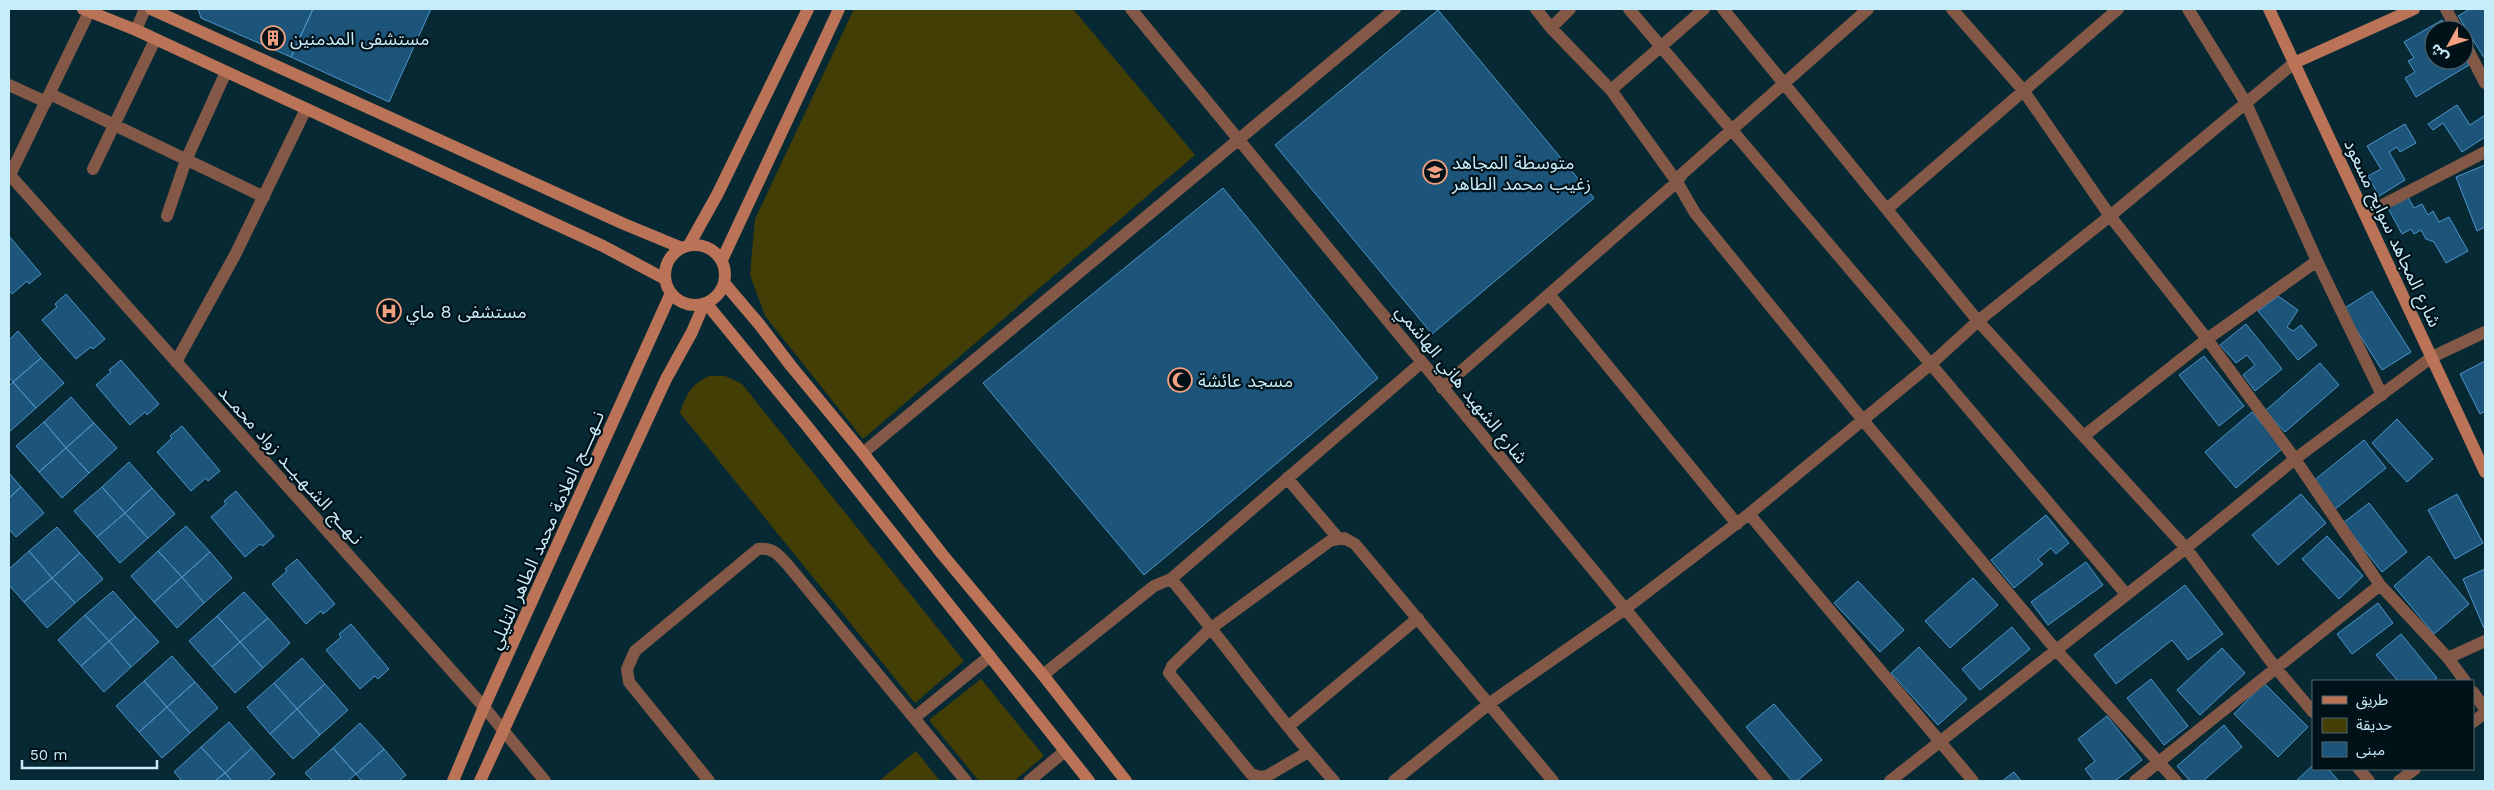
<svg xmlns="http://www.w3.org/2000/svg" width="2494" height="790" viewBox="0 0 2494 790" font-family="'Work Sans','Noto Sans Arabic',sans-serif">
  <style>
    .green { fill: #433d06 }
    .building { fill: #1c547a; stroke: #4e95ca }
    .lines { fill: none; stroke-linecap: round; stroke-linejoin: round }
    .street { stroke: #845846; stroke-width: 12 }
    .secondary { stroke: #ba7356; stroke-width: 12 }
    .labels { text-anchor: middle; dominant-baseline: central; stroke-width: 4.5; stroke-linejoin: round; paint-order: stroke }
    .poi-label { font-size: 18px; fill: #c7ecfa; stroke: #001118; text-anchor: start }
    .street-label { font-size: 18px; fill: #c7ecfa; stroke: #001118 }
  </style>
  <rect width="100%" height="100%" fill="#072934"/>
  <path class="green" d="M854,9H1073L1195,155L863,439L765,316L750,275L755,219Z
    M709,376H725L742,384L964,661L915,703L680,413C686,395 691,384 709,376Z
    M981,679L1044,756L1014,781H979L929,720Z
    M916,751L940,781H879Z"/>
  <path class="building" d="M198,9H313L291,57L201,18Z
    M313,9H431L389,102L291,57Z
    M2470,9H2485V59L2458,16Z
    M1438,10L1594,198L1432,334L1275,145Z
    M2442,20L2448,30H2434V60H2464V56L2469,65L2416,97L2405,78L2415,72L2408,61L2414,58L2404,42Z
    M2457,105L2470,125L2485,115V137L2462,152L2443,123L2433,130L2428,124Z
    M2405,124L2416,143L2400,152L2397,147L2389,152L2405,180L2379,196L2368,176L2381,169L2367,146Z
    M2485,165V227L2477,231L2456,177Z
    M1223,188L1378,378L1144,575L983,383Z
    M2408,197L2414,208L2422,204L2428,215L2433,211L2439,222L2449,217L2468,251L2446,263L2434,242L2426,239L2421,230L2414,234L2411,229L2402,234L2388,208Z
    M9,236L41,274L29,284L27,281L12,294L9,290Z
    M2372,291L2411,352L2382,370L2343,309Z
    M66,294L105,339L93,349L91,347L76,359L42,320L57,307L55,304Z
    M2278,296L2298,310L2287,327L2293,331L2301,325L2317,345L2298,360L2258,311Z
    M2246,324L2282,369L2255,391L2243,375L2255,365L2247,355L2236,363L2220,345Z
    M18,331L41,358L13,382L9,377V340Z
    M2204,356L2244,406L2219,426L2179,375Z
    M41,358L64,383L36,408L13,382Z
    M121,360L159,404L147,415L145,412L130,425L96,385L111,372L109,370Z
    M2485,361V411L2480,414L2460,374Z
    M2320,363L2339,385L2285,432L2265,411Z
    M13,382L36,408L9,432V386Z
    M71,397L94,423L66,448L44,422Z
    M2252,412L2283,448L2236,488L2205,452Z
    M2397,419L2433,459L2407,482L2372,443Z
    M44,422L66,448L39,472L16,446Z
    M94,423L117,448L89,473L66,448Z
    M182,426L220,471L208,481L206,478L191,491L157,452L172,438L170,436Z
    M2364,440L2386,468L2334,510L2312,482Z
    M66,448L89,473L62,498L39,472Z
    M129,462L152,488L125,513L102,487Z
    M9,473L21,487L9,498Z
    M21,487L44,513L16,537L9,529V498Z
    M102,487L125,513L97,537L74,511Z
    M152,488L175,514L148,538L125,513Z
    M236,491L274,536L263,546L260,544L245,557L211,517L226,504L224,501Z
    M2301,494L2326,523L2278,565L2252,535Z
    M2457,494L2483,543L2455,559L2428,510Z
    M2369,503L2407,552L2382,572L2343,523Z
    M125,513L148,538L120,563L97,537Z
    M2046,515L2069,543L2056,554L2051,548L2038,559L2043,564L2014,588L1991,560Z
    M186,526L210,552L182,577L158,551Z
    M57,527L80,553L52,578L29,551Z
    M2327,536L2363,576L2339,599L2302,559Z
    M29,551L52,578L24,602L9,585V569Z
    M158,551L182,577L154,602L131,576Z
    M210,552L232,578L204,603L182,577Z
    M80,553L103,579L75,603L52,578Z
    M2429,556L2469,604L2434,634L2394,586Z
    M297,559L335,604L323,614L321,611L306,624L272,584L287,571L285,569Z
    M2086,562L2103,585L2048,625L2031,602Z
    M2485,569V628H2484L2463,579Z
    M182,577L204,603L177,628L154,602Z
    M52,578L75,603L47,628L24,602Z
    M1973,578L1998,605L1950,648L1925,621Z
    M1858,581L1904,630L1880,652L1834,603Z
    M2185,585L2223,634L2188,660L2172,640L2116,684L2094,655Z
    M113,591L136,617L109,641L85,615Z
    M244,592L268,618L240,642L217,616Z
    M2378,603L2393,623L2352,654L2337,634Z
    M85,615L109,641L81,666L58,640Z
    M217,616L240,642L212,667L189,641Z
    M136,617L159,642L131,667L109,641Z
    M268,618L290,643L263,668L240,642Z
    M351,624L389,669L378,679L375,676L360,689L326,650L341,637L339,634Z
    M2012,627L2030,649L1980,690L1962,669Z
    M2401,634L2437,678L2433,681H2398L2376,655Z
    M109,641L131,667L104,692L81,666Z
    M240,642L263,668L235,693L212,667Z
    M1919,647L1967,699L1938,725L1891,673Z
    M2222,648L2245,673L2200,715L2177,690Z
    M172,656L195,682L167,707L144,681Z
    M302,658L325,684L297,709L274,683Z
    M2151,679L2188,726L2164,745L2127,698Z
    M144,681L167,707L139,732L116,706Z
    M195,682L218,708L190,733L167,707Z
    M274,683L297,709L270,734L247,707Z
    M2264,683L2308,727L2278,757L2234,714Z
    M325,684L348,710L320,735L297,709Z
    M1774,704L1822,760L1797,781H1792L1746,727Z
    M167,707L190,733L162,758L139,732Z
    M297,709L320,735L293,759L270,734Z
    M2107,716L2142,760L2115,781H2094L2085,769L2095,761L2078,739Z
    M229,722L252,748L225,773L201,747Z
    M360,723L384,749L356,774L333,748Z
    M2224,725L2242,747L2203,781H2190L2177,766Z
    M201,747L225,773L215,781H182L174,772Z
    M252,748L275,774L267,781H232L225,773Z
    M333,748L356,774L348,781H313L305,773Z
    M384,749L406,775L399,781H362L356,774Z
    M2313,765V769H2328L2339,781H2296Z
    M2014,772L2021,781H2002Z
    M225,773L232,781H215Z"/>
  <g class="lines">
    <path class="street" d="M1131,9L1767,781
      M1629,9L2126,594
      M1723,9L1978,321L2186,548L2275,667L2313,712
      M1868,9L1682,174L1677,182L1695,213L1862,419L2057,651L2176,781
      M1952,9L2023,90L2110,216L2207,339L2295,459L2380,585L2448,658L2465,681
      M2188,9L2246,103L2317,261L2382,395
      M2446,9L2457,30
      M1551,28L1570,9
      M136,30L145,9
      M2464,42L2485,83
      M9,85L46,102
      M1611,90L1704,9
      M50,94L264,197
      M93,169L155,40
      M9,174L484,707L545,781
      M10,175L89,12
      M1887,209L2118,9
      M2365,214L2485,152
      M167,216L186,160L226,72
      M1549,294L1737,524
      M176,362L235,255L306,109
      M1442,388L1677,182L1611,90L1551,28L1536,9
      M2085,435L2207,339L2317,261
      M863,453L1395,9
      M1287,478L1338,538
      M1749,514L1973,781
      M1171,579L1421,363
      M2448,658L2485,641
      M1043,675L1154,586L1171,579C1227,645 1276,717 1334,781
      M2473,692L2485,709
      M914,718L990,656
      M2473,722L2485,713
      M1289,726L1418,618
      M1308,752L1267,776L1260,777L1251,774L1169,673L1172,666L1210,629L1330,541L1344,538L1355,544L1553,781
      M2359,769L2369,781
      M709,781L629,682L627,669L635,651L758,549C772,547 778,554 787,564L966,781
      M1029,781L1065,751
      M1394,781L1490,703L1625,609L1749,514L1932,363L1978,321L2110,216L2294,63
      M1890,781L2186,548L2295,459L2432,357L2485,332
      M2135,781L2380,585
      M2399,781L2415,769"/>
    <path class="secondary" d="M83,9L136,30L603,246L665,279
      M151,9L624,224L682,248
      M2269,9L2485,472
      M2294,63L2414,9
      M665 275a30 30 0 1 1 60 0a30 30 0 1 1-60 0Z
      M689,245L717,195L808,9
      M722,260L839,9
      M725,284L759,324L791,366L863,453L942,554L1043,675L1126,781
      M706,303L807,426L1089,781
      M453,781L484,707L671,293
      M480,781L666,379L692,332L704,304"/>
  </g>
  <defs>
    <g id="building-ring" transform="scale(1.25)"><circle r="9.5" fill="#001118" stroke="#f2a07f" stroke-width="1.5"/><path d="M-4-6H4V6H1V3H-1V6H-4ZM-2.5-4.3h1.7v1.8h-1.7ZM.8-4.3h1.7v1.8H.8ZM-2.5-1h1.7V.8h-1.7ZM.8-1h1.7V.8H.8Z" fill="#f2a07f"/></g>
    <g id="school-ring" transform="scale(1.25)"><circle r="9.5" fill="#001118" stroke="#f2a07f" stroke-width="1.5"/><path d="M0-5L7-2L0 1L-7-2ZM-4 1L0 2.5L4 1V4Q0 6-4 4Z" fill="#f2a07f"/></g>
    <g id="hospital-ring" transform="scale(1.25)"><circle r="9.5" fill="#001118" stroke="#f2a07f" stroke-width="1.5"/><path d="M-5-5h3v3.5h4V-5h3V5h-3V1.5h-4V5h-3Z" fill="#f2a07f"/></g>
    <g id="mosque-ring" transform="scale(1.25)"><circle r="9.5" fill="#001118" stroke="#f2a07f" stroke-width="1.5"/><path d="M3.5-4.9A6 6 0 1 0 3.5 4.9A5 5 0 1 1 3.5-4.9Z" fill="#f2a07f"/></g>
  </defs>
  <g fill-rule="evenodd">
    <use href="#building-ring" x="273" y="38"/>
    <use href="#school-ring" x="1435" y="172"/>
    <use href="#hospital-ring" x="389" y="311"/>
    <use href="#mosque-ring" x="1180" y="380"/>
  </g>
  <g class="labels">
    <g class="poi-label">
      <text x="290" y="38">مستشفى المدمنين</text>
      <text x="1452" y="162">متوسطة المجاهد<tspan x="1452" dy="21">زغيب محمد الطاهر</tspan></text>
      <text x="406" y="311">مستشفى 8 ماي</text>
      <text x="1198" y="380">مسجد عائشة</text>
    </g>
    <g class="street-label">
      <text transform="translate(2393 233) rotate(65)">شارع المجاهد سوايح مسعود</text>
      <text transform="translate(1462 384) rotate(51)">شارع الشهيد هاني الهاشمي</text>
      <text transform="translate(291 465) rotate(48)">نـهــج الشـهـيــد زواد محمــد</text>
      <text transform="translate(546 530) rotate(-66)">نــهــــج العلامة محمد الطاهر التليلي</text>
    </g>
  </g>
  <rect width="2494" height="790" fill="none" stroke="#c7ecfa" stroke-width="20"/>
  <rect x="2312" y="680" width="162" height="90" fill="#001118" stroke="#506972"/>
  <rect x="2322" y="696" width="25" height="8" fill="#ba7356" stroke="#506972"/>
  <text x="2356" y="705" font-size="15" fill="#c7ecfa">طريق</text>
  <rect x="2322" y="718" width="25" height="15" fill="#433d06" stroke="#506972"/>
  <text x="2356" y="730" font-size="15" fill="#c7ecfa">حديقة</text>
  <rect x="2322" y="742" width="25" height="15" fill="#1c547a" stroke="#506972"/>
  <text x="2356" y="755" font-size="15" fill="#c7ecfa">مبنى</text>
  <g transform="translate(2449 45) rotate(230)"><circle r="24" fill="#001118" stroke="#506972"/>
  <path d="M0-4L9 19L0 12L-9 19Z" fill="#f2a07f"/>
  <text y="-8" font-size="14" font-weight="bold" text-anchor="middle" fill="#c7ecfa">ش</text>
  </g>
  <path d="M22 760v8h135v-8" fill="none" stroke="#c7ecfa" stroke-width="2.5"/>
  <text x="30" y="760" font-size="15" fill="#c7ecfa" stroke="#001118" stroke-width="4" paint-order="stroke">50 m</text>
</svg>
